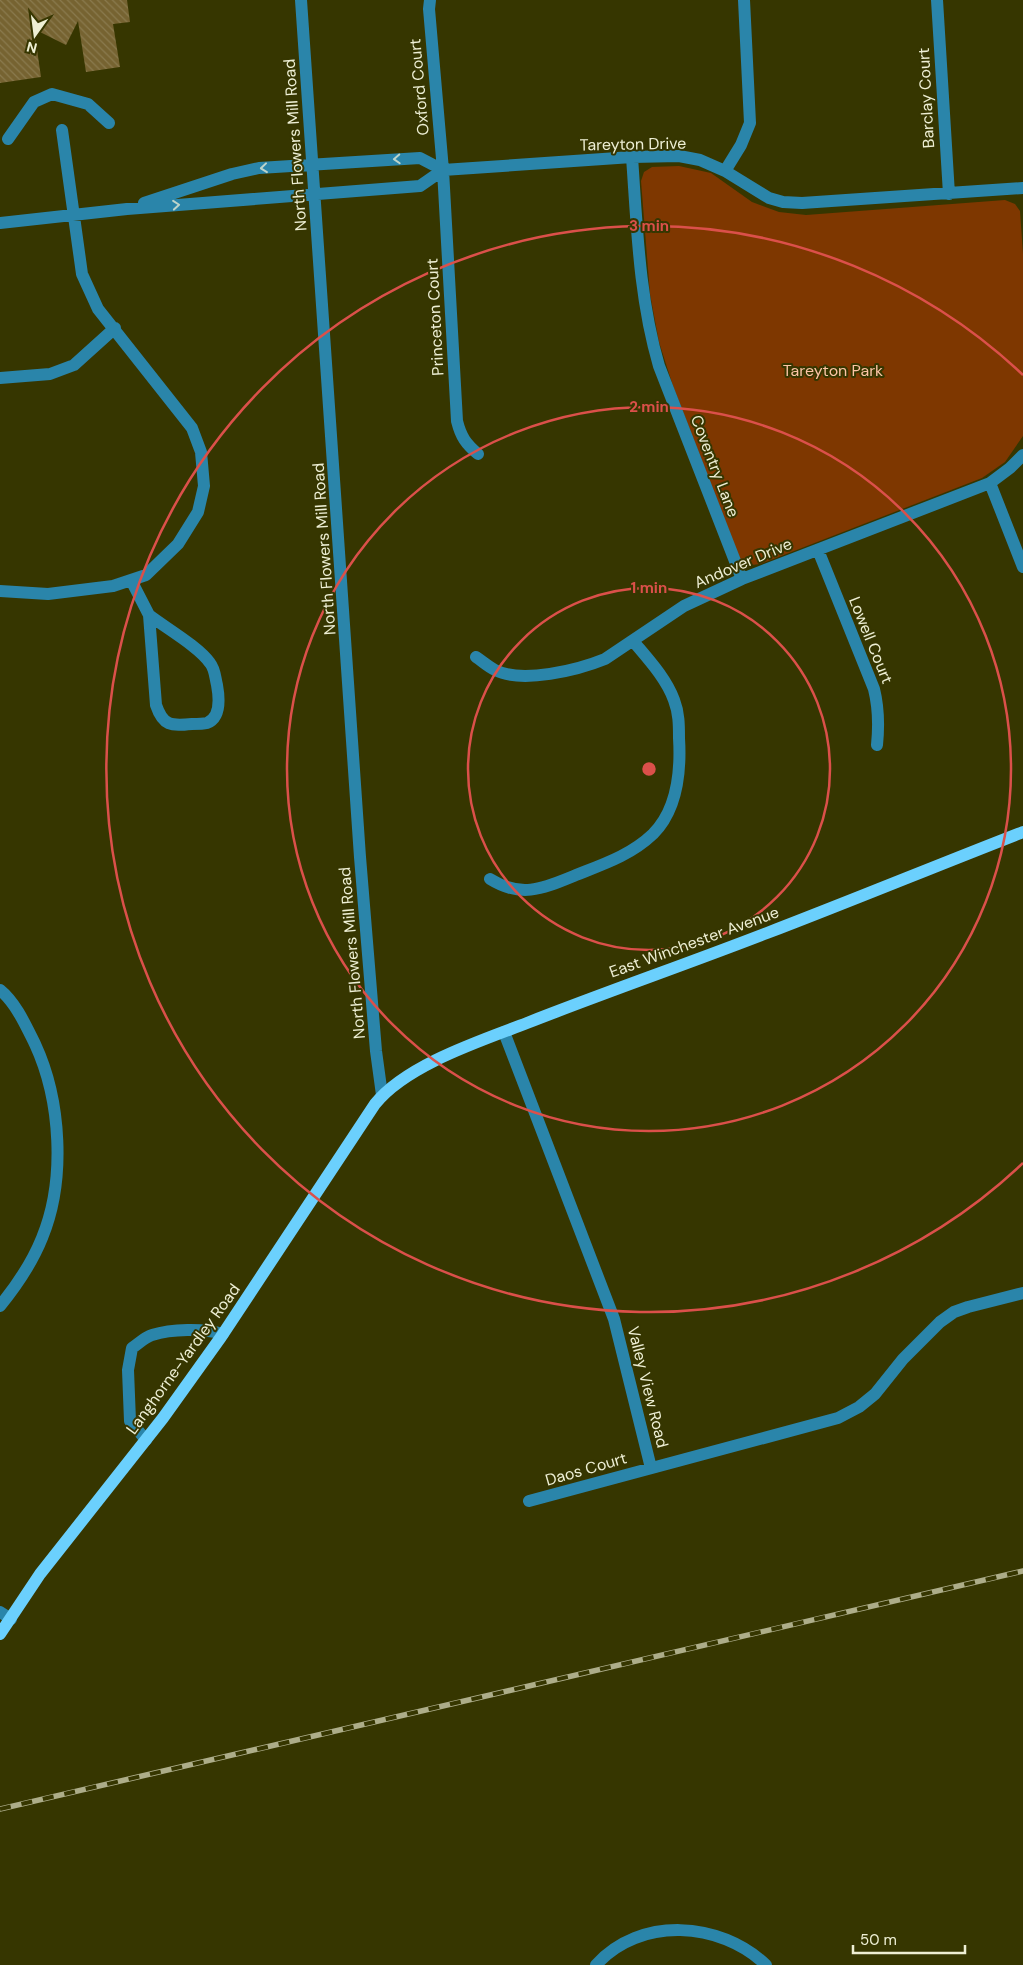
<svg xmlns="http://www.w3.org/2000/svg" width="1023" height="1965" viewBox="0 0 1023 1965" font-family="'DM Sans',sans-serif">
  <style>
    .green { fill: #7e3700 }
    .building { fill: url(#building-back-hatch) }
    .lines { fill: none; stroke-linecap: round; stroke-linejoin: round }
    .minor { stroke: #2a85aa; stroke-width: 12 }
    .major { stroke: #6bd0fd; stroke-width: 12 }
    .rail-casing { stroke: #adad89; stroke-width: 5.5 }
    .rail { stroke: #363600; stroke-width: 4; stroke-dasharray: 11; stroke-linecap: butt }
    .oneway { stroke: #bdd4ca }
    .ring { fill: none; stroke: #db504a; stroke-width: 2.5 }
    .labels { text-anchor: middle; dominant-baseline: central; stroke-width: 4; stroke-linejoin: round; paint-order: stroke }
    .street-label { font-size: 16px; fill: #eeefd4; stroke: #363600 }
    .park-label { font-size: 16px; fill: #fdc5a6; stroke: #363600 }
    .centre { fill: #db504a; stroke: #363600; stroke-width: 2.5 }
    .ring-label { font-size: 15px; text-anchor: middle; font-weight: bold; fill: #db504a; stroke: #363600; stroke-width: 4; stroke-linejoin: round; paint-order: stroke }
  </style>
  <defs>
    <pattern id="building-back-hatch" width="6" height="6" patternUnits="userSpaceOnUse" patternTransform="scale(1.25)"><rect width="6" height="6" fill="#766331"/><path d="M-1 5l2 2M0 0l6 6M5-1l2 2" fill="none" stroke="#8a7a4e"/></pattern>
  </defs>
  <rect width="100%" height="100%" fill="#363600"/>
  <path class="green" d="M679,166L711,173L752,202L779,212L806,215L1005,200L1015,204L1020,211L1023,254V436L1005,462L982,478L763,563C753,566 748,565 740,559L673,386L659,342L650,294L641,181L644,172L652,167Z"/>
  <path class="building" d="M0,0H127L130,22L113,24L120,67L86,72L78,21L66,45L34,29L41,77L0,83Z"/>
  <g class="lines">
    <path class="minor" d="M301,0L360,857L376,1051L382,1095
      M430,0L429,9L443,170L457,421C461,437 466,444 478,454
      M937,0L949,194
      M8,139L34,102L52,94L88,104L109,123
      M632,157C637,227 639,298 659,366L742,579
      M725,171L741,145L750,123L744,0
      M144,203L232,174L259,168L420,158L443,170
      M0,223L127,209L420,186L443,170L632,157L679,156L700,160L725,171L769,198L783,202L802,203L1023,188
      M0,378L50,374L74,365L115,328
      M990,483L1023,567
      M818,550L874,689C879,709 879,725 877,745
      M131,580L149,615L156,705C163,726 171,726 192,724C196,724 203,724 207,723C222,717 219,696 217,685C215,677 215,669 210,663C199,647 166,628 149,615
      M0,591L48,594L113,586L146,575L178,544L198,512L204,486L201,452L192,428L98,309L82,274L62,130
      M476,657C482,661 489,667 495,670C522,684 578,670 605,659L684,606L742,579L990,483L1010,468L1023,455
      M490,879C522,899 544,888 576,875C604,864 631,855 653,834C678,809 681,771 679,738C679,725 679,713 674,700C666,678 648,659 633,641
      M0,990C16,1003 26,1026 35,1044C61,1100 66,1180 42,1238C32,1263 17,1285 0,1306
      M504,1032L614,1319L651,1468
      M146,1440L130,1421L128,1370L132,1348C138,1344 145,1337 152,1335C171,1329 204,1328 223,1334
      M529,1501L838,1418L859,1407L875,1394L903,1359L940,1322L954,1312L968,1307L1023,1293
      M0,1612L11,1619
      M596,1965C640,1916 720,1921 766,1965"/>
    <path class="major" d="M0,1634L40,1574L163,1418L221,1337L375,1104C406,1065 480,1041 527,1023C606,992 687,964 767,933C853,900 938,865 1023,832"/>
    <g class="rail-casing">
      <path id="rail" d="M0,1809L1023,1571"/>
    </g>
    <use href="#rail" class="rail"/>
  </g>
  <defs><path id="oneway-chevron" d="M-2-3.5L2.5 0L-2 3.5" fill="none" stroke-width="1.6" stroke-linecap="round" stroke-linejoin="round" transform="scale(1.25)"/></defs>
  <g class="oneway">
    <use href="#oneway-chevron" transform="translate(397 159) rotate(177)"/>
    <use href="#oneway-chevron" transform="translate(264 168) rotate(174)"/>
    <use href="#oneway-chevron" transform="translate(176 205) rotate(-5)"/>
  </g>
  <g class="ring">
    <circle cx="649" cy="769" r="181"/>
    <circle cx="649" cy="769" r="362"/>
    <path d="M1023 1163A543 543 0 1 1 1023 375"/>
  </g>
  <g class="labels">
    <g class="street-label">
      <text transform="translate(419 87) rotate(-95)">Oxford Court</text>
      <text transform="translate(926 98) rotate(-93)">Barclay Court</text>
      <text transform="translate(633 144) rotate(-1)">Tareyton Drive</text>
      <text transform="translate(295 145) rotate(-94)">North Flowers Mill Road</text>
      <text transform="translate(435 317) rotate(-93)">Princeton Court</text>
      <text transform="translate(715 466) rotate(69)">Coventry Lane</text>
      <text transform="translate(324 549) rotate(-94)">North Flowers Mill Road</text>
      <text transform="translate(743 563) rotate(-23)">Andover Drive</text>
      <text transform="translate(871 640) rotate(68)">Lowell Court</text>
      <text transform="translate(694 942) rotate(-20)">East Winchester Avenue</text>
      <text transform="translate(352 953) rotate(-95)">North Flowers Mill Road</text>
      <text transform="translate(183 1359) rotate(-54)">Langhorne-Yardley Road</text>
      <text transform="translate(648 1387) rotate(76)">Valley View Road</text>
      <text transform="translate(586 1469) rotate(-16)">Daos Court</text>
    </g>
    <g class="park-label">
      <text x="833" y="370">Tareyton Park</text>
    </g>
  </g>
  <circle cx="649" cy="769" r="8" class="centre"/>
  <g class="ring-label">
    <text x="649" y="231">3 min</text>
    <text x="649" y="412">2 min</text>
    <text x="649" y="593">1 min</text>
  </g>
  <g transform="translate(35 35) rotate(194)" stroke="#363600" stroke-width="4" paint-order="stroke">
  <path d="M0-4L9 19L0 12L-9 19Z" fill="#eeefd4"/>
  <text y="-8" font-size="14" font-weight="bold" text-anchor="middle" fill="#eeefd4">N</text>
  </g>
  <path d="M853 1945v8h112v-8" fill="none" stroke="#eeefd4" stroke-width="2.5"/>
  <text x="860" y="1945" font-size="15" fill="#eeefd4" stroke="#363600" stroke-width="4" paint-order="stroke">50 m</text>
</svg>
